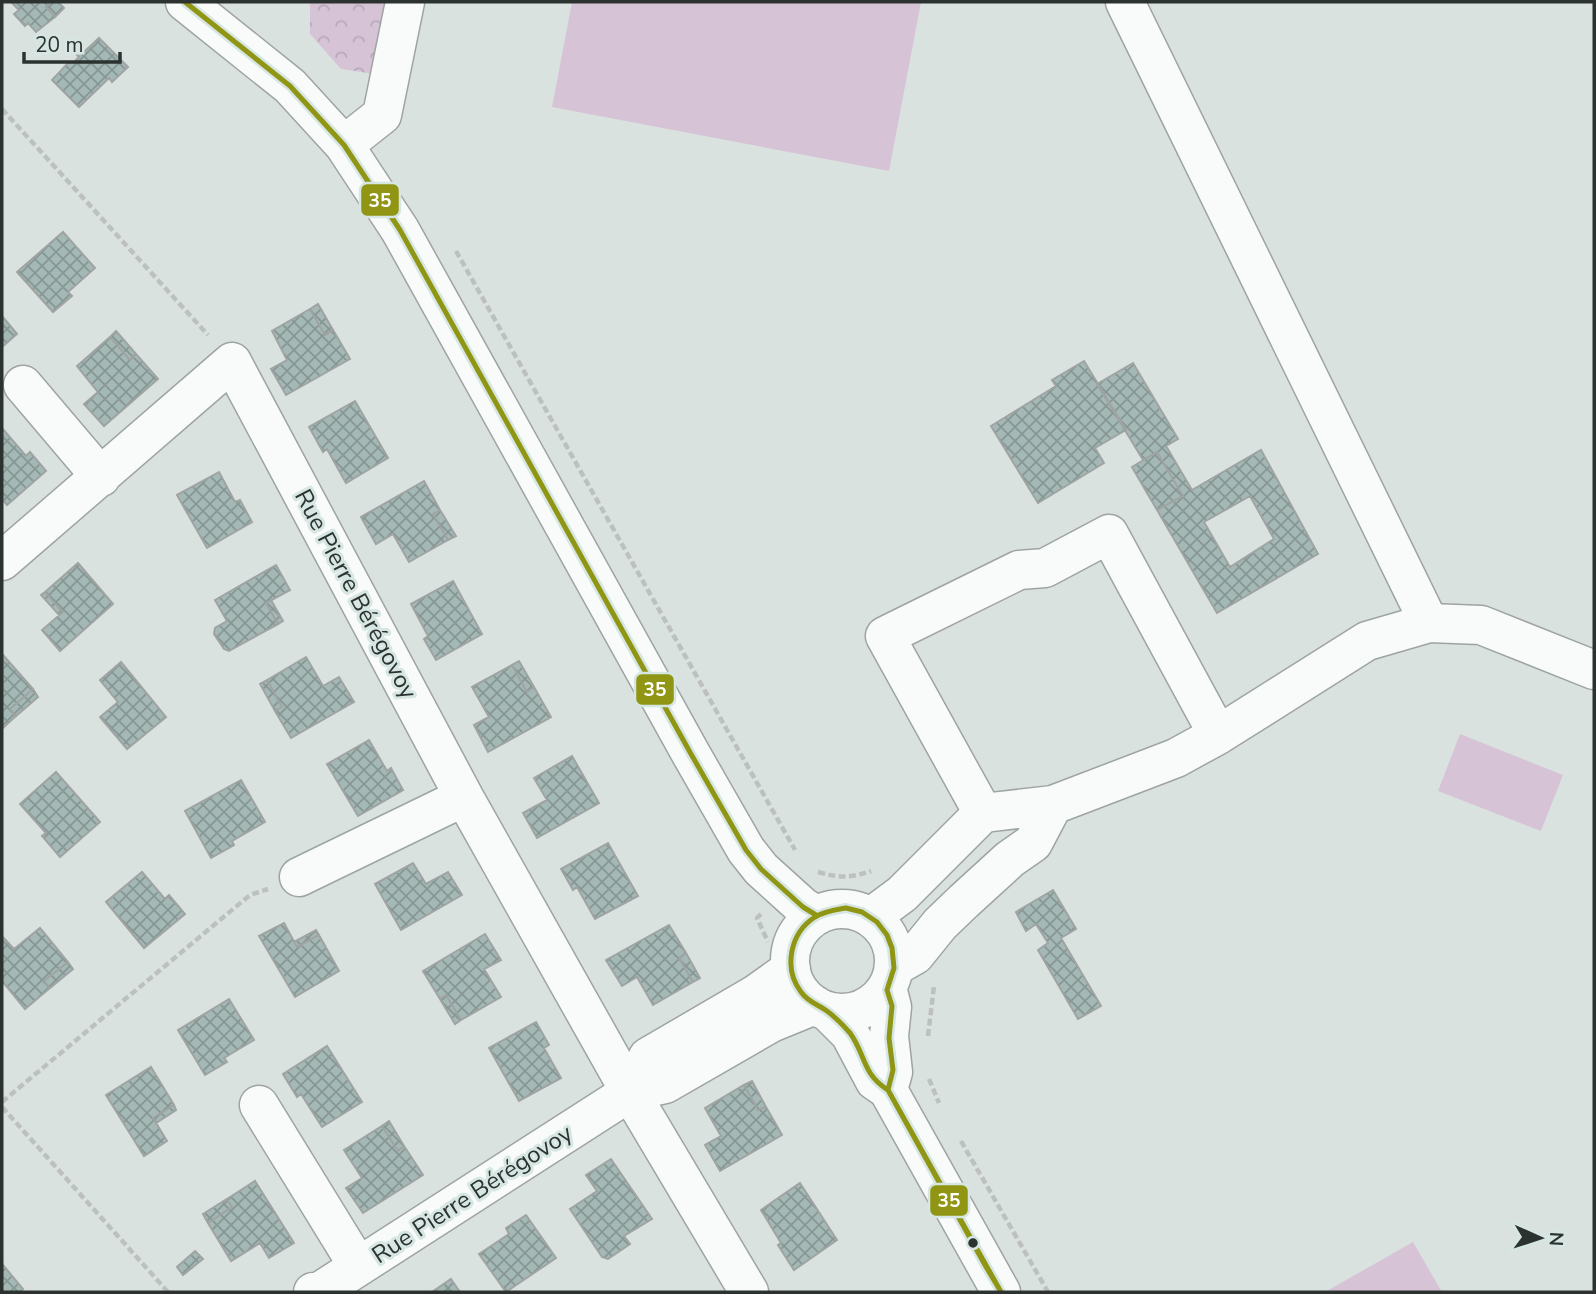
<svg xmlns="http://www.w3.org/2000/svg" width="1596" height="1294" viewBox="0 0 1596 1294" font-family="'Nunito Sans',sans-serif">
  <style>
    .forest { fill: url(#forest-crowns) }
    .pitch { fill: #d6c4d6 }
    .building { fill: url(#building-cross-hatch); stroke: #9fa4a3; stroke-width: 2; fill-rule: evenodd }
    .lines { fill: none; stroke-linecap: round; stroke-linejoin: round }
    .minor-casing { stroke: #9ea4a2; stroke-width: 41 }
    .path { stroke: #bdc0c0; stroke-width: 4.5; stroke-dasharray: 7 3.5; stroke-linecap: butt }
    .minor { stroke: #f9fbfa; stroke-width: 38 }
    .bus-1-casing { stroke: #d6e6e2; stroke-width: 10 }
    .bus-1 { stroke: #909613; stroke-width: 5 }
    .bus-dot { fill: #2c3230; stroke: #d6e6e2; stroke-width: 2.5 }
    .labels { text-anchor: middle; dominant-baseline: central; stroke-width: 6; stroke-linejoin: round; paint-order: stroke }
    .street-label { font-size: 24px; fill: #2c3230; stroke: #d6e6e2 }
    .line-badge { stroke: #d6e6e2; stroke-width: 2.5 }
    .badge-label { font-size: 19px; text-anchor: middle; font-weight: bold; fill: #fff }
  </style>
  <defs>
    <pattern id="forest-crowns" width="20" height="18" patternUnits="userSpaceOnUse" patternTransform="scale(1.75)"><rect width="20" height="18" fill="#d6c4d6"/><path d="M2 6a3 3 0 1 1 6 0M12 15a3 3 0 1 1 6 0" fill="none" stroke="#b8a9b8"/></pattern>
    <pattern id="building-cross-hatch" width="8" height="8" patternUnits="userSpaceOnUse" patternTransform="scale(1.75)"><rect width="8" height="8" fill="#a4b9b5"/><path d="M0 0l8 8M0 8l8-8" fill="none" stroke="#869794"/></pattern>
  </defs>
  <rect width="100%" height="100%" fill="#dae2e0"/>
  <path class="forest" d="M310,2H392L374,74L341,69L310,34Z"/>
  <path class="pitch" d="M572,2H921L889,171L552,107Z
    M1460,734L1563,775L1541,831L1438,791Z
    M1413,1242L1442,1292H1325Z"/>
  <path class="building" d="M11,2H52L46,7L55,17L36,32L28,23L25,26L14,14L19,10Z
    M52,2H58L64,8L55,17L46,7Z
    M99,38L128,67L112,82L109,78L79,107L52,80L69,62L73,63L79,57L77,55L82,50L84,52Z
    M63,232L95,268L68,292L72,296L53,312L17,272Z
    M318,304L333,330L325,335L310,309Z
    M310,309L325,335L333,330L350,359L286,395L271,369L287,360L272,331Z
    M2,316L17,334L2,347Z
    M116,331L136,354L130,360L110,337Z
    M110,337L130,360L136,354L158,379L104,426L84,404L98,392L77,366Z
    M1084,361L1126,430L1095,448L1104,463L1038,503L991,426L1056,386L1052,380Z
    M1133,363L1178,439L1166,446L1192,490L1261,450L1318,554L1217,613L1157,510L1183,496L1157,452L1143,460L1097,384ZM1250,496L1274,539L1230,567L1204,522Z
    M355,401L388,458L346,483L327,449L323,452L309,427Z
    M2,428L26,456L30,452L46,471L7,505L2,499Z
    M1157,452L1183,496L1157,510L1132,467Z
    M219,472L235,502L240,500L252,522L207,548L177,495Z
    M424,481L440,510L433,514L448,540L409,562L393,534L376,544L361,517Z
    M440,510L456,536L448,540L433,514Z
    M78,563L113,604L60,651L42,630L63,612L45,592Z
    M276,565L290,590L266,603L278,624L229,651L224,649L214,634L215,628L227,621L215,600Z
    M453,581L482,634L436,660L424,639L428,636L411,604Z
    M45,592L63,612L59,615L41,595Z
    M271,600L283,621L278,624L266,603Z
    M3,655L33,689L10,709L16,716L2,729Z
    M306,657L323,686L339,677L354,702L291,738L275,711L282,707L267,680Z
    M519,661L534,687L527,692L512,665Z
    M121,662L166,717L127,749L100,717L118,702L100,680Z
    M512,665L527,692L534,687L551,717L488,752L474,725L489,717L472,687Z
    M267,680L282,707L275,711L260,684Z
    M33,689L38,697L16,716L10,709Z
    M369,740L387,771L391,768L403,790L358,816L327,764Z
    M572,756L599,803L537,838L523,813L547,800L534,778Z
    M56,772L100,822L60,857L42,836L46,833L20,804Z
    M241,780L265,822L232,841L234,845L211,858L185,811Z
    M608,843L638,896L595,919L577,887L573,890L561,869Z
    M413,863L426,884L448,872L462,895L401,930L375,884Z
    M142,872L165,899L169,895L185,914L144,948L106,902Z
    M1053,890L1076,929L1061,938L1101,1006L1078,1019L1038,950L1048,943L1036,924L1026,931L1016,912Z
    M284,923L297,947L319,935L339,971L295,997L259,936Z
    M669,925L686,953L679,958L693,982L653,1005L637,977L622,986L606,960Z
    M40,928L68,962L44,981L50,988L25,1009L2,981V936L14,949Z
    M316,930L319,935L297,947L294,942Z
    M485,934L501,960L484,969L501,997L461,1020L446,995L440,999L423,971Z
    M686,953L700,978L693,982L679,958Z
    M68,962L73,969L50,988L44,981Z
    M446,995L461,1020L455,1024L440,999Z
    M229,999L254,1040L224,1058L227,1062L205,1075L178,1030Z
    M536,1022L549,1045L544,1048L561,1078L519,1101L489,1048Z
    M327,1046L362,1102L322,1127L301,1094L297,1097L283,1074Z
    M151,1067L174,1105L153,1118L167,1141L144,1156L106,1095Z
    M752,1081L766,1107L758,1110L744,1085Z
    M744,1085L758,1110L766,1107L782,1135L720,1171L705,1145L721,1136L705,1108Z
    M174,1105L176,1110L156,1123L153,1118Z
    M389,1121L404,1146L398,1151L382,1126Z
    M382,1126L398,1151L404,1146L423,1175L363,1213L346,1188L362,1178L344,1150Z
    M611,1159L652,1219L624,1236L630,1244L608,1259L602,1257L570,1209L597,1191L586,1175Z
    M255,1181L294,1243L269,1258L260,1243L231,1261L208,1223L232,1207L227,1199Z
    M800,1183L837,1240L794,1270L778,1245L781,1243L761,1210Z
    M227,1199L232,1207L208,1223L203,1214Z
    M526,1215L556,1258L506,1292L479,1254L509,1234L506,1228Z
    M195,1251L203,1259L183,1275L177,1267Z
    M3,1265L23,1289L19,1292H2V1266Z
    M451,1279L460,1292H432Z"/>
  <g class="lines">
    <g class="minor-casing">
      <path id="minor" d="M185,2L290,86L344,145L400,230L691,754L746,850L761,869L803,907L816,915
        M1125,2L1429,623
        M344,145L382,115L405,2
        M23,385L101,477
        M2,561L232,362L464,797L630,1092L749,1292
        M983,813L885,636L1019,570L1045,568L1109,534L1218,735
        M299,877L464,797
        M790 961a52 52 0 1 1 104 0a52 52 0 1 1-104 0Z
        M871,917L902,894L983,813L1053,805L1176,758L1218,735L1367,641L1429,623L1481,625L1594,670
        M894,967L915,955L940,924L964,901L1010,859L1033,843L1053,805
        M887,987L892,1007L889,1036L893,1072L888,1090
        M827,1011L850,1034L875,1081L888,1090L1001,1292
        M630,1092L648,1057L756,994L791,969
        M259,1105L358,1266
        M313,1292H319L630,1092L665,1084L771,1023L815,1005"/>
    </g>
    <path class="path" d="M2,109L208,335
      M456,251L795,850
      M818,872C839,878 851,878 871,871
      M761,914L757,918L768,942
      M928,1036L934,986
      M929,1079L939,1103
      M2,1102L250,895L268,889
      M2,1107L168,1292
      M961,1141L1048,1292"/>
    <use href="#minor" class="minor"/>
    <g class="bus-1-casing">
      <path id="bus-1" d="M185,2L290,86L344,145L400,230L691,754L746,850L761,869L803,907L816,915
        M846,908L862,912L877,922L887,935L892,948L894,968L887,990L892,1006L889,1038L893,1070L888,1090C862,1074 866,1055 850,1033C843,1025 835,1017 827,1011C817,1004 808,1002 801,992C783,968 790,933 815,917C825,911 835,910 846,908Z
        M888,1090L1001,1292L985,1265Z"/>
    </g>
    <use href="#bus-1" class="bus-1"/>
  </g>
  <circle class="bus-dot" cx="973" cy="1243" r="6"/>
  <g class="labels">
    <g class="street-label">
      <text transform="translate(356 594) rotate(62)">Rue Pierre Bérégovoy</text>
      <text transform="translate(472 1194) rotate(-33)">Rue Pierre Bérégovoy</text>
    </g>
  </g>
  <g class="line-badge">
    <rect x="360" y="183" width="40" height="34" rx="7" fill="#909613"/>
    <rect x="635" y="673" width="40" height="33" rx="7" fill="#909613"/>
    <rect x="929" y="1184" width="40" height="33" rx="7" fill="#909613"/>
  </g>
  <g class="badge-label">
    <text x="380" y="207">35</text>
    <text x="655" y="696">35</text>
    <text x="949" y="1207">35</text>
  </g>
  <rect width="1596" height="1294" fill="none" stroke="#2c3230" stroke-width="7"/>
  <g transform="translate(1540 1238) rotate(93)" stroke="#d6e6e2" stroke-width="5" paint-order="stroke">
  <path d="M0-5L12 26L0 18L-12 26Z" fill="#2c3230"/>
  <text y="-10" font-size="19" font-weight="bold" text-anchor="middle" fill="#2c3230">N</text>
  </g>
  <path d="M24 52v10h96v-10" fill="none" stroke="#2c3230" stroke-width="3.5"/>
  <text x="35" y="52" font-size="21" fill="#2c3230" stroke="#d6e6e2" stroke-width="5" paint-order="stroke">20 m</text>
</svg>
